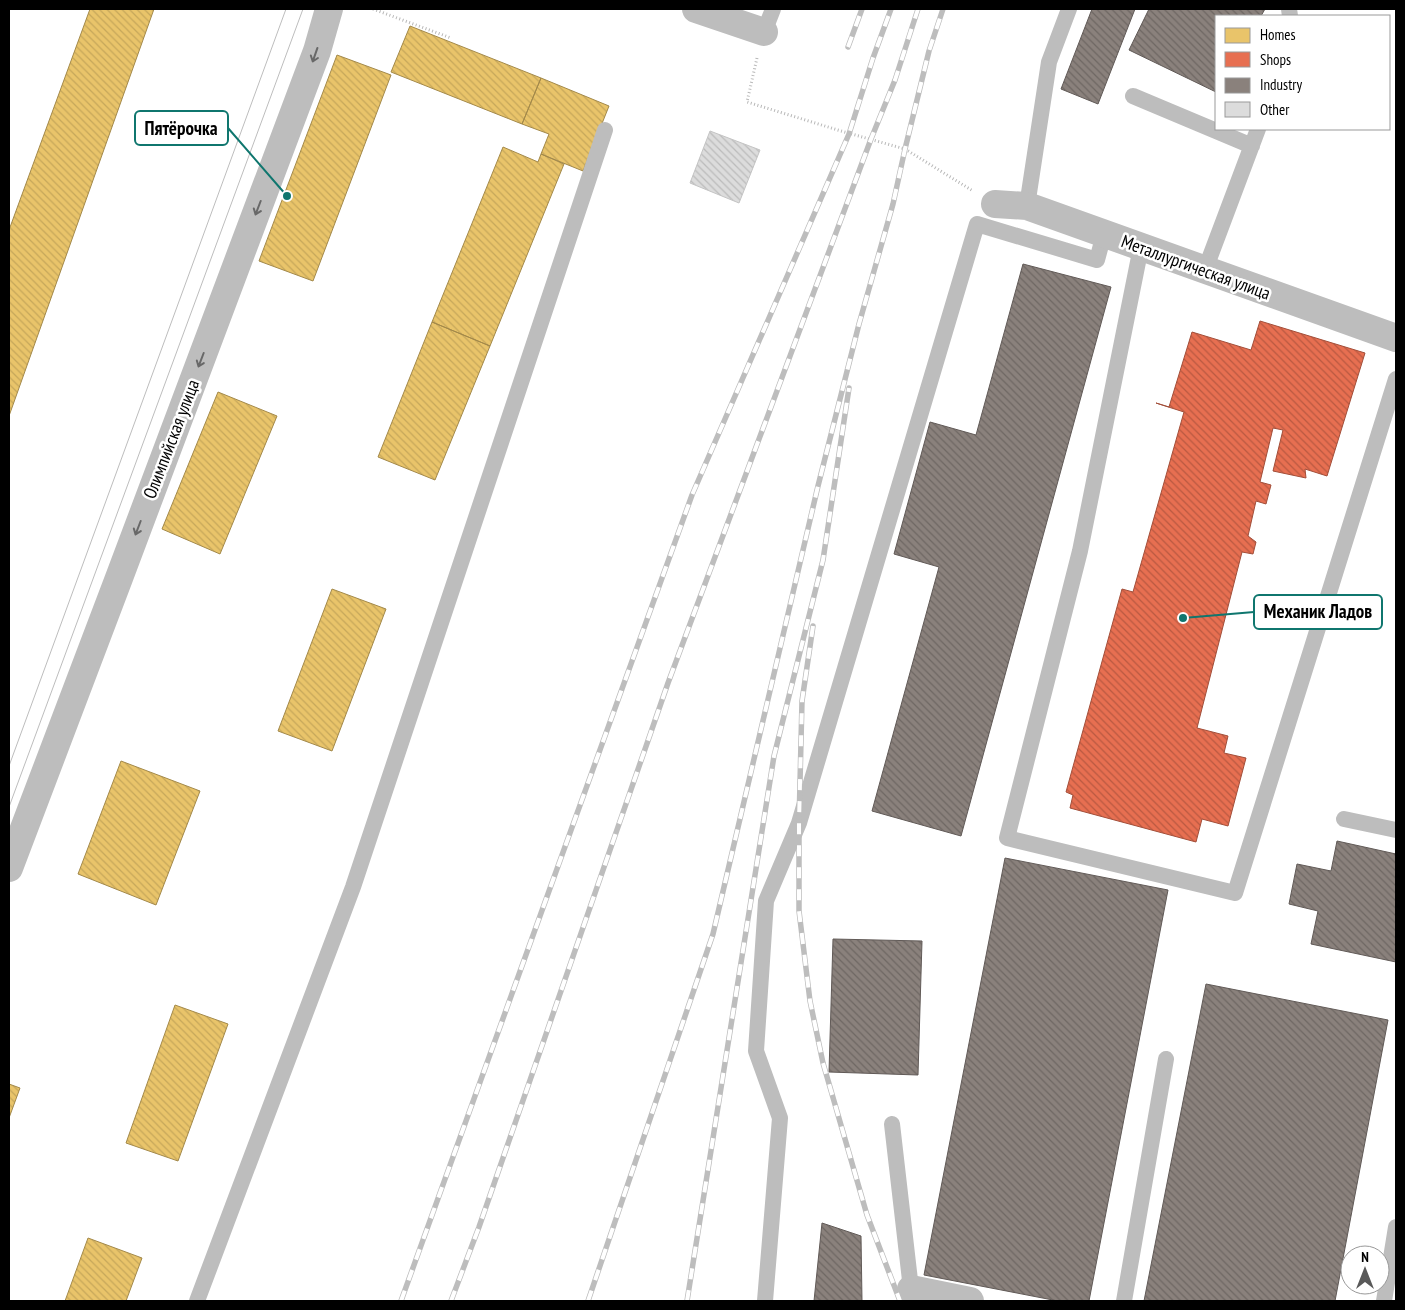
<svg xmlns="http://www.w3.org/2000/svg" width="1405" height="1310" viewBox="0 0 1405 1310" font-family="'PT Sans Narrow',sans-serif">
  <style>
    .homes { fill: url(#homes-back-hatch); stroke: #a3894a }
    .shops { fill: url(#shops-back-hatch); stroke: #a24e39 }
    .industry { fill: url(#industry-back-hatch); stroke: #615a57 }
    .building { fill: url(#building-back-hatch); stroke: #c4c4c4 }
    .lines { fill: none; stroke-linecap: round; stroke-linejoin: round }
    .path { stroke: #b8b8b8; stroke-width: 3; stroke-dasharray: 1 2.5; stroke-linecap: butt }
    .lane { stroke: #bdbdbd; stroke-width: 16 }
    .street { stroke: #bdbdbd; stroke-width: 28 }
    .tram { stroke: #bdbdbd; stroke-width: 1 }
    .rail-casing { stroke: #bdbdbd; stroke-width: 5.5 }
    .rail { stroke: #fff; stroke-width: 4; stroke-dasharray: 11; stroke-linecap: butt }
    .oneway { stroke: #686868 }
    .labels { text-anchor: middle; dominant-baseline: central; stroke-width: 5; stroke-linejoin: round; paint-order: stroke }
    .street-label { font-size: 18px; fill: #000; stroke: #fff }
    .leader { fill: none; stroke: #0f766e; stroke-width: 2 }
    .callout-dot { fill: #0f766e; stroke: #fff; stroke-width: 2 }
    .callout { fill: #fff; stroke: #0f766e; stroke-width: 2 }
    .callout-label { font-size: 19px; text-anchor: middle; font-weight: bold; fill: #000 }
  </style>
  <defs>
    <pattern id="homes-back-hatch" width="6" height="6" patternUnits="userSpaceOnUse" patternTransform="scale(1.25)"><rect width="6" height="6" fill="#e9c46a"/><path d="M-1 5l2 2M0 0l6 6M5-1l2 2" fill="none" stroke="#c6a75a"/></pattern>
    <pattern id="shops-back-hatch" width="6" height="6" patternUnits="userSpaceOnUse" patternTransform="scale(1.25)"><rect width="6" height="6" fill="#e76f51"/><path d="M-1 5l2 2M0 0l6 6M5-1l2 2" fill="none" stroke="#b95941"/></pattern>
    <pattern id="industry-back-hatch" width="6" height="6" patternUnits="userSpaceOnUse" patternTransform="scale(1.25)"><rect width="6" height="6" fill="#8a817c"/><path d="M-1 5l2 2M0 0l6 6M5-1l2 2" fill="none" stroke="#6e6763"/></pattern>
    <pattern id="building-back-hatch" width="6" height="6" patternUnits="userSpaceOnUse" patternTransform="scale(1.25)"><rect width="6" height="6" fill="#dcdcdc"/><path d="M-1 5l2 2M0 0l6 6M5-1l2 2" fill="none" stroke="#bbb"/></pattern>
  </defs>
  <rect width="100%" height="100%" fill="#fff"/>
  <path class="homes" d="M90,9H154L9,416V230Z
    M410,26L541,78L522,124L391,72Z
    M337,55L391,75L313,281L259,261Z
    M541,78L609,106L583,171L541,154L549,134L522,124Z
    M503,147L538,162L541,154L564,164L490,346L432,322Z
    M432,322L490,346L435,480L378,457Z
    M218,392L277,416L220,554L162,529Z
    M332,589L386,609L332,751L278,731Z
    M121,761L200,791L156,905L78,874Z
    M175,1005L228,1024L178,1161L126,1143Z
    M9,1084L20,1088L9,1118Z
    M88,1238L142,1258L126,1301H65Z"/>
  <path class="shops" d="M1260,321L1365,353L1327,476L1305,469L1306,478L1273,471L1283,430L1273,428L1260,482L1271,485L1266,504L1256,501L1248,536L1256,542L1253,554L1242,552L1197,728L1228,736L1224,753L1246,758L1228,826L1202,819L1196,842L1070,808L1073,795L1066,792L1122,589L1133,592L1184,412L1156,403L1169,407L1192,332L1251,350Z"/>
  <path class="industry" d="M1092,9H1135L1098,104L1061,89Z
    M1149,9H1265L1261,16H1216V92L1129,50Z
    M1023,264L1111,287L961,836L872,811L939,567L894,554L930,422L976,435Z
    M1337,841L1396,854V962L1311,944L1318,911L1289,904L1297,864L1331,871Z
    M1005,858L1168,890L1089,1301H1058L924,1275Z
    M833,939L922,941L918,1075L829,1072Z
    M1206,984L1388,1020L1335,1301H1144Z
    M822,1223L861,1236L862,1301H814Z"/>
  <path class="building" d="M710,131L760,150L739,203L690,183Z"/>
  <g class="lines">
    <path class="path" d="M373,9L451,38
      M757,58L747,102L841,131L905,149L973,191"/>
    <path class="lane" d="M1289,9L1290,16
      M764,32L773,9
      M1133,96L1252,146
      M1027,206L1049,62L1069,9
      M1141,247L1080,551L1007,838L1235,893L1396,379
      M1205,270L1258,129
      M1344,819L1396,830
      M892,1124L911,1289
      M197,1301L353,887L605,130
      M765,1301L780,1118L756,1051L766,901L799,823L977,224L1097,260L1104,234
      M1124,1301L1166,1059
      M1384,1301L1396,1227"/>
    <path class="street" d="M696,9L764,32
      M995,204L1027,206L1396,338
      M9,868L119,578L317,51L329,9
      M915,1301L911,1289L970,1301"/>
    <path class="tram" d="M9,766L286,9
      M9,807L303,9"/>
    <g class="rail-casing">
      <path id="rail" d="M848,47L862,9
        M813,626L802,701L799,823V911L810,1001L823,1063L867,1215L900,1301
        M401,1301L692,495L849,134L873,58L891,9
        M451,1301L479,1227L668,683L871,139L895,80L918,9
        M588,1301L713,934L818,486L859,324L893,204L905,149L929,51L943,9
        M687,1301L774,756L823,560L849,388"/>
    </g>
    <use href="#rail" class="rail"/>
  </g>
  <defs><path id="oneway-shaft" d="M-6 0H5M1.5-3L5.5 0L1.5 3" fill="none" stroke-width="1.6" stroke-linecap="round" stroke-linejoin="round" transform="scale(1.25)"/></defs>
  <g class="oneway">
    <use href="#oneway-shaft" transform="translate(315 55) rotate(109)"/>
    <use href="#oneway-shaft" transform="translate(258 208) rotate(111)"/>
    <use href="#oneway-shaft" transform="translate(201 360) rotate(111)"/>
    <use href="#oneway-shaft" transform="translate(138 528) rotate(111)"/>
  </g>
  <g class="labels">
    <g class="street-label">
      <text transform="translate(1196 267) rotate(20)">Металлургическая улица</text>
      <text transform="translate(171 439) rotate(-69)">Олимпийская улица</text>
    </g>
  </g>
  <path class="leader" d="M287 196L228 128M1183 618L1254 612"/>
  <g class="callout-dot">
    <circle cx="287" cy="196" r="5"/>
    <circle cx="1183" cy="618" r="5"/>
  </g>
  <g class="callout">
    <rect x="135" y="111" width="93" height="34" rx="5"/>
    <rect x="1254" y="595" width="128" height="34" rx="5"/>
  </g>
  <g class="callout-label">
    <text x="181" y="135">Пятёрочка</text>
    <text x="1318" y="618">Механик Ладов</text>
  </g>
  <rect width="1405" height="1310" fill="none" stroke="#000000" stroke-width="20"/>
  <rect x="1215" y="15" width="175" height="115" fill="#ffffff" stroke="#999999"/>
  <rect x="1225" y="28" width="25" height="15" fill="#e9c46a" stroke="#999999"/>
  <text x="1260" y="40" font-size="15" fill="#000000">Homes</text>
  <rect x="1225" y="52" width="25" height="15" fill="#e76f51" stroke="#999999"/>
  <text x="1260" y="65" font-size="15" fill="#000000">Shops</text>
  <rect x="1225" y="78" width="25" height="15" fill="#8a817c" stroke="#999999"/>
  <text x="1260" y="90" font-size="15" fill="#000000">Industry</text>
  <rect x="1225" y="102" width="25" height="15" fill="#dcdcdc" stroke="#999999"/>
  <text x="1260" y="115" font-size="15" fill="#000000">Other</text>
  <g transform="translate(1365 1270)"><circle r="24" fill="#ffffff" stroke="#999999"/>
  <path d="M0-4L9 19L0 12L-9 19Z" fill="#595959"/>
  <text y="-8" font-size="14" font-weight="bold" text-anchor="middle" fill="#000000">N</text>
  </g>
</svg>
